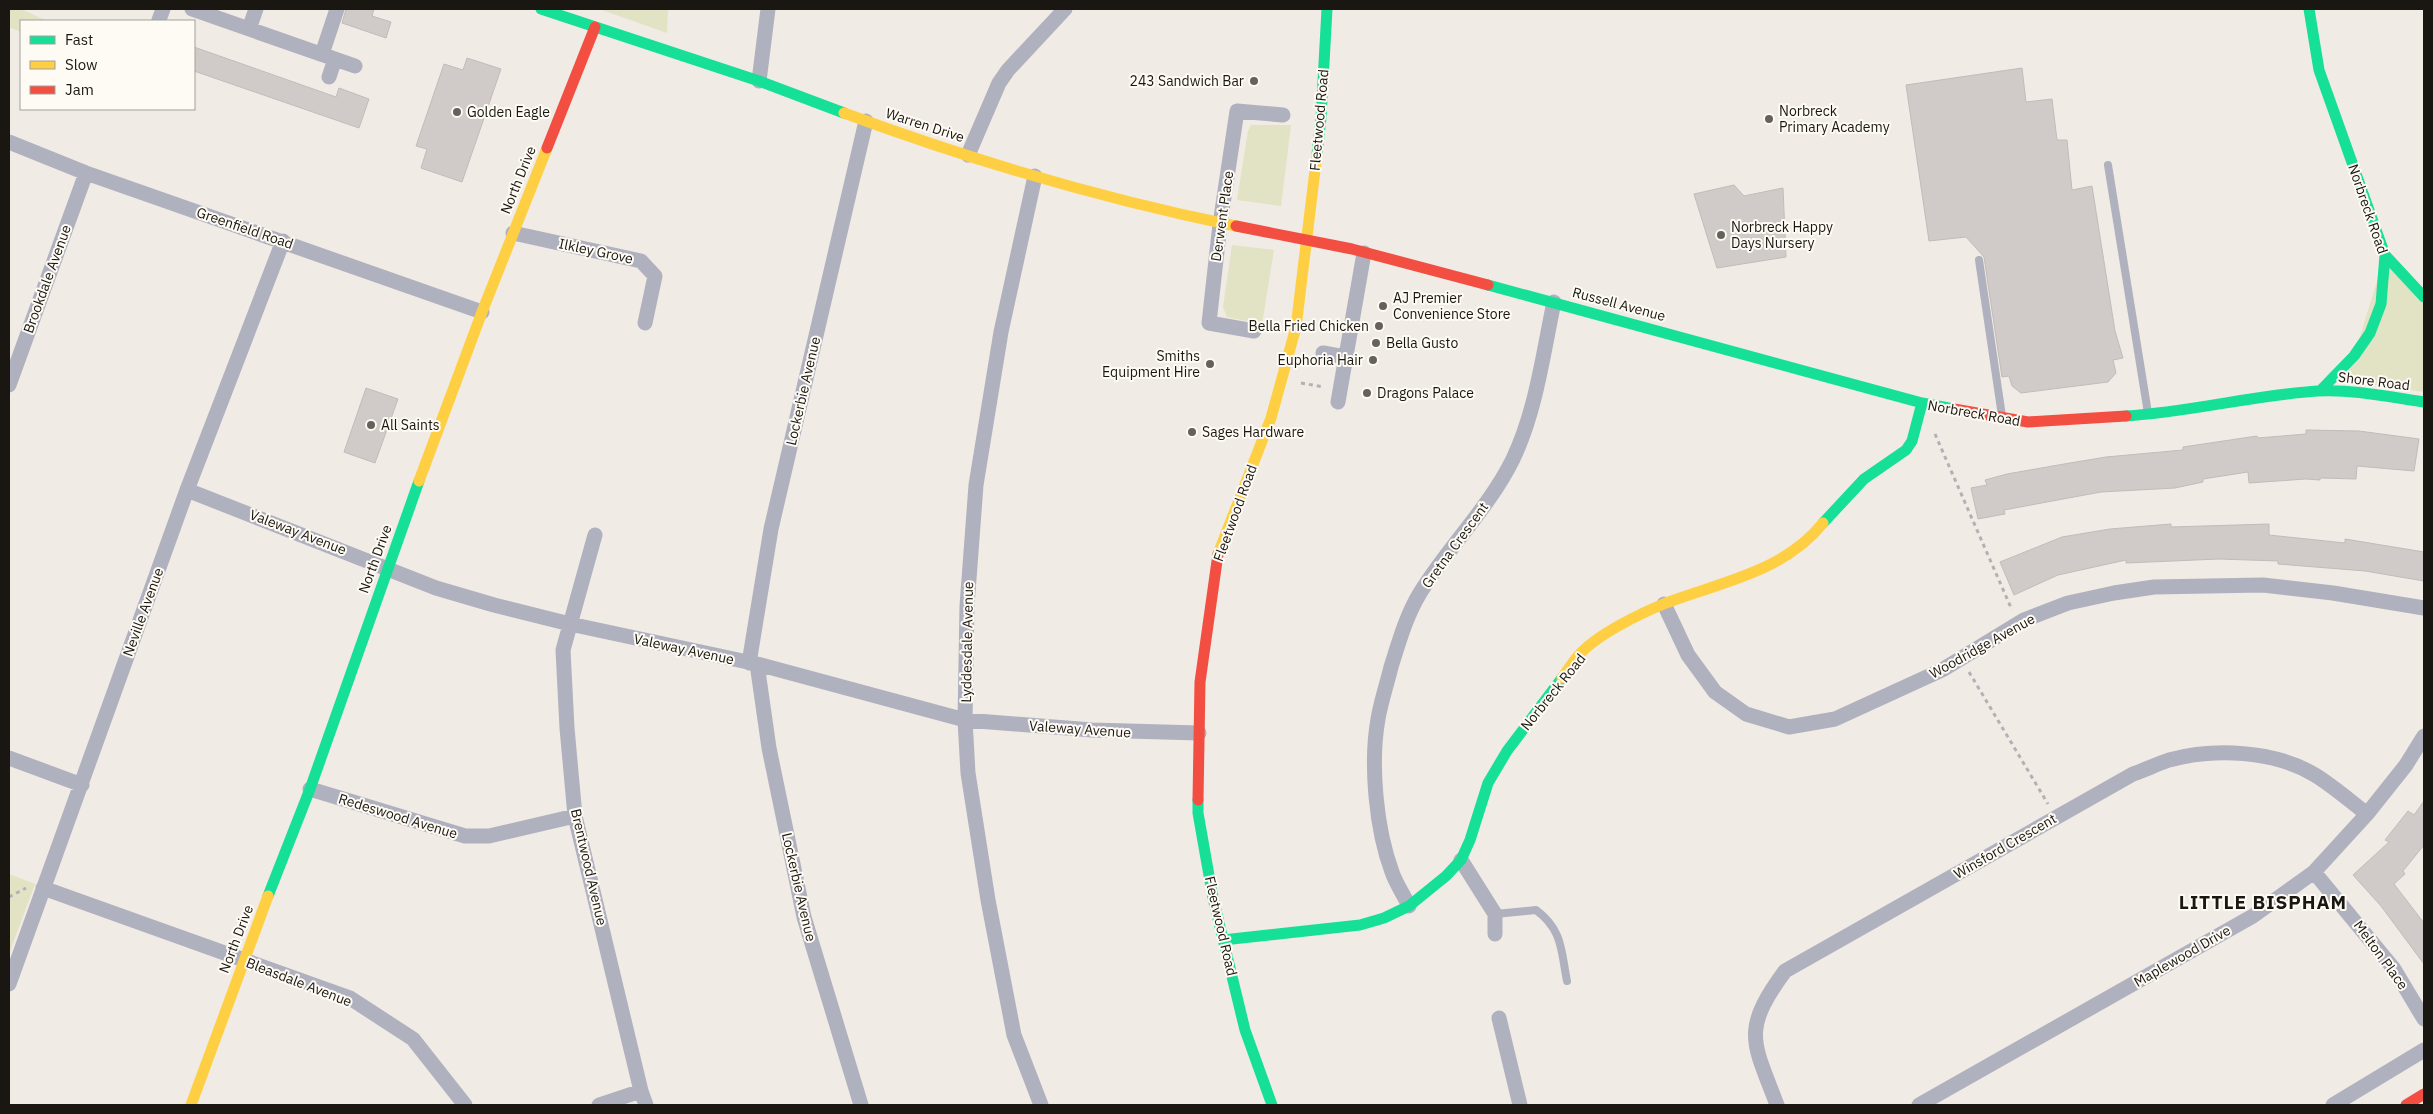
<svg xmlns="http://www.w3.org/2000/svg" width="2433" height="1114" viewBox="0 0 2433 1114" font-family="'IBM Plex Sans',sans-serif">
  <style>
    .green { fill: #e2e2c4 }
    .building { fill: #d0cbc9; stroke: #c1bcbb }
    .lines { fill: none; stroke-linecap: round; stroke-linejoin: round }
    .path { stroke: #b3b1b5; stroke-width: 3; stroke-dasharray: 4 4; stroke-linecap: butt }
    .lane { stroke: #b0b1be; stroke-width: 8 }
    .street { stroke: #b0b1be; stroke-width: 15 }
    .fast { stroke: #16e098; stroke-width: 11 }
    .slow { stroke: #ffcf43; stroke-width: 11 }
    .jam { stroke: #f24e42; stroke-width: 11 }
    .poi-dot { fill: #65615b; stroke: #fefaf4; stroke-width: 2 }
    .labels { text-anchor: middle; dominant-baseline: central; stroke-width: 4; stroke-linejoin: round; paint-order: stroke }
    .poi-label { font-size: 14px; fill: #1a1611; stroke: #fefaf4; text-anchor: start }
    .street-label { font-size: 14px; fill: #1a1611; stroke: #fefaf4 }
    .district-label { font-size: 19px; font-weight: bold; letter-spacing: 1px; fill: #1a1611; stroke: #fefaf4 }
  </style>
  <rect width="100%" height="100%" fill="#f0ebe4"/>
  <path class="green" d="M9,9H21L47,21H21V32L9,27Z
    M599,9H668L667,33Z
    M1251,125H1291L1281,206L1237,200L1248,131Z
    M1232,245L1274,250L1262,324L1227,317L1223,307Z
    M2385,255L2424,297V392L2331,379L2354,356Z
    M9,874L35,884L9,954Z"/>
  <path class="building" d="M346,9H374L372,16L391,22L386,38L342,23Z
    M194,47L336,97L339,88L369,99L359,128L194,71Z
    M467,58L501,69L462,182L421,168L427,149L416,146L444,64L463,70Z
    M2022,68L2026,102L2052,99L2057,140H2067L2072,190L2092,186L2115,331L2123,358L2113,360L2116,373L2108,382L2021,393L2012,386L2009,376L2002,377L1984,257L1966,237L1929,241L1906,85Z
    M1734,185L1744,196L1783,188L1786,257L1717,268L1694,194Z
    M366,388L398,399L375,463L344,452Z
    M2306,430L2359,431L2419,439L2414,471L2357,466L2356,479L2320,478V480L2306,479L2249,483L2248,472L2203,479V482L2175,488L2101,492L2004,510L2005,514L1978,519L1971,488L1987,485L1985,480L2007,474L2064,464L2106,457L2183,450V447L2257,436L2258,438L2306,434Z
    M2171,524V527L2269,524V535L2345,543V539L2424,552V581L2365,571L2278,564V561L2219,559L2126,563V560L2058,575L2014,595L2000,562L2062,537L2110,529Z
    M2424,801V845L2403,871L2405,874L2394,884L2424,923V964L2381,906L2353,875L2389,842L2385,840L2408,811L2414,815Z"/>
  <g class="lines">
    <path class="path" d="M1301,383L1324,387
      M1935,434L2012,610
      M1969,672L2048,804
      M9,897L26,888"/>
    <path class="lane" d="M2108,165L2148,413
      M1979,260L2002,416
      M1495,914L1536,910C1563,930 1561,951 1567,981"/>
    <path class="street" d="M192,9L355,66
      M159,20L163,9
      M249,29L256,9
      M322,54L337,9
      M329,77L335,59
      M759,81L768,9
      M9,142L86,173L482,312
      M968,155L999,83L1008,70L1065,9
      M1035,176L1001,332L976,485L967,606L965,720L968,773L988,900L1014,1035L1041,1105
      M513,233L641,261L655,276L645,323
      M1254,331L1209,323L1220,224L1237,111L1283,115
      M1323,353L1345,357
      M9,385L86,173
      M1338,402L1364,253
      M187,490L436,588L494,605L570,624L757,664L965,720L1092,730L1199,733
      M595,535L563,650L567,728L575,816L641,1091L646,1105
      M1664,604L1688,655L1715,692L1746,714L1789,727L1835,719L1942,670L2024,620L2068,603L2114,593L2154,587L2263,585L2333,593L2424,608
      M749,663L771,529L866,121
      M757,664L769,748L804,917L861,1105
      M9,758L82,785
      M310,789L465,836H489L575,816
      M1461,860L1495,914V934
      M2314,872L2394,969L2424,1019
      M43,888L350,998L413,1039L465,1105
      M1409,906C1404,895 1396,884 1392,872C1376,829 1370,764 1378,719C1381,701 1387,684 1391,667C1399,642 1406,616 1420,593C1448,547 1489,508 1513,459C1536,411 1543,354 1554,302
      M9,984L187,490L283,241
      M1499,1018L1520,1105
      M599,1105L641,1091
      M1777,1105C1753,1041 1741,1031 1785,971L2133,774C2145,770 2157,764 2169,760C2214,748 2274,750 2315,775C2333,786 2350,801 2367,814
      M1919,1105L2253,916L2314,872L2367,814L2406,765L2424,736
      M2333,1105L2424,1050"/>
    <path class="fast" d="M541,9L759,81L844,113
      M2309,9L2319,70L2385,255L2381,304L2370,333L2354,356L2320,391
      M1317,154L1321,118L1327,9
      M2385,255L2424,297
      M1488,285L1922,403L1954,409
      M2126,416C2191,412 2254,395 2318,391C2354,389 2389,397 2424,402
      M1823,523L1864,479L1906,450L1912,441L1922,403
      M1198,800V813L1213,898L1245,1030L1272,1105
      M268,896L310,789L419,481
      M1223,940L1360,925L1384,918L1409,906L1446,876L1461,860L1470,840L1488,783L1507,751L1562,678"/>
    <path class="slow" d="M844,113C971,160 1103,199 1236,226
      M419,481L482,312L547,148
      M1218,554L1271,418L1296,327L1317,154
      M1562,678C1567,671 1572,663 1578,656C1596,635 1639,614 1666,603C1721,582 1784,572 1823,523
      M191,1105L268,896"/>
    <path class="jam" d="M547,148L595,27
      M1236,226L1352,249L1488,285
      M1954,409L2028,422L2126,416
      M1198,800L1200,682L1218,554
      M2406,1105L2424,1094"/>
  </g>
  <g class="poi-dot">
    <circle cx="1254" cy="81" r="5"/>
    <circle cx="457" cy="112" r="5"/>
    <circle cx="1769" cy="119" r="5"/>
    <circle cx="1721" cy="235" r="5"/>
    <circle cx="1383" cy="306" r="5"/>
    <circle cx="1379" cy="326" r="5"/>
    <circle cx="1376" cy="343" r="5"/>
    <circle cx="1373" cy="360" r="5"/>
    <circle cx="1210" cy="364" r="5"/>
    <circle cx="1367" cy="393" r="5"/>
    <circle cx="371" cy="425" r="5"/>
    <circle cx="1192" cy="432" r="5"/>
  </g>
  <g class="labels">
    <g class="poi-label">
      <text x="1244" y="81" text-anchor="end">243 Sandwich Bar</text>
      <text x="1779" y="111">Norbreck<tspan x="1779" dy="16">Primary Academy</tspan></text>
      <text x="467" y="112">Golden Eagle</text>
      <text x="1731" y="227">Norbreck Happy<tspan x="1731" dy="16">Days Nursery</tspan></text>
      <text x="1393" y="298">AJ Premier<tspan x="1393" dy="16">Convenience Store</tspan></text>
      <text x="1369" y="326" text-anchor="end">Bella Fried Chicken</text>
      <text x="1386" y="343">Bella Gusto</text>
      <text x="1200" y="356" text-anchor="end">Smiths<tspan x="1200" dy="16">Equipment Hire</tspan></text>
      <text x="1363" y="360" text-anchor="end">Euphoria Hair</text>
      <text x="1377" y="393">Dragons Palace</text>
      <text x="381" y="425">All Saints</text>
      <text x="1202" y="432">Sages Hardware</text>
    </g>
    <g class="street-label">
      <text transform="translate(1319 120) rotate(-85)">Fleetwood Road</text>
      <text transform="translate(925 125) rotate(18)">Warren Drive</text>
      <text transform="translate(518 180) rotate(-68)">North Drive</text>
      <text transform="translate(2368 209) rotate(71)">Norbreck Road</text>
      <text transform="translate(1222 216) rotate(-82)">Derwent Place</text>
      <text transform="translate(245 228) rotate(19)">Greenfield Road</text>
      <text transform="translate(596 251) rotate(12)">Ilkley Grove</text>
      <text transform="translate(47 279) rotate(-70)">Brookdale Avenue</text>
      <text transform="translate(1619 304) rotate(15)">Russell Avenue</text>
      <text transform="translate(2374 381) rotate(7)">Shore Road</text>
      <text transform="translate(803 391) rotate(-77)">Lockerbie Avenue</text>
      <text transform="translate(1974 413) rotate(10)">Norbreck Road</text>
      <text transform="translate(1235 513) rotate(-70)">Fleetwood Road</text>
      <text transform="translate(298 532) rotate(21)">Valeway Avenue</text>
      <text transform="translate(1455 545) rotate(-54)">Gretna Crescent</text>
      <text transform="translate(375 559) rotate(-70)">North Drive</text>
      <text transform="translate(143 612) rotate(-70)">Neville Avenue</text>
      <text transform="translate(967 642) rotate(-89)">Lyddesdale Avenue</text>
      <text transform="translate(1982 646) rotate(-29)">Woodridge Avenue</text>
      <text transform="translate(684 649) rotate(12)">Valeway Avenue</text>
      <text transform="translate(1553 692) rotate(-51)">Norbreck Road</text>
      <text transform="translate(1080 729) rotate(4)">Valeway Avenue</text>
      <text transform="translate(398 816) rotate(17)">Redeswood Avenue</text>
      <text transform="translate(2005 846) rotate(-30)">Winsford Crescent</text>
      <text transform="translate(589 867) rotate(77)">Brentwood Avenue</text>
      <text transform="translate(799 887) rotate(77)">Lockerbie Avenue</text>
      <text transform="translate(1221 926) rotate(77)">Fleetwood Road</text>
      <text transform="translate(236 939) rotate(-69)">North Drive</text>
      <text transform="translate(2381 955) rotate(54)">Melton Place</text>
      <text transform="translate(2182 956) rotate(-30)">Maplewood Drive</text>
      <text transform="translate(299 982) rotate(21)">Bleasdale Avenue</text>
    </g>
    <g class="district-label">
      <text x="2263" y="902">LITTLE BISPHAM</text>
    </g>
  </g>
  <rect width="2433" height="1114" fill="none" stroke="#1a1611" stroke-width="20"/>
  <rect x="20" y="20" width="175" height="90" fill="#fefaf4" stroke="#a39f99"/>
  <rect x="30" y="36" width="25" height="8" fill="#16e098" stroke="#a39f99"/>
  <text x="65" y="45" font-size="15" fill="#1a1611">Fast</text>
  <rect x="30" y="61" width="25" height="8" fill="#ffcf43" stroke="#a39f99"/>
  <text x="65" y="70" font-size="15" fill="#1a1611">Slow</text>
  <rect x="30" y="86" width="25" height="8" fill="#f24e42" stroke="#a39f99"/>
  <text x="65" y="95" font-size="15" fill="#1a1611">Jam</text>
</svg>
